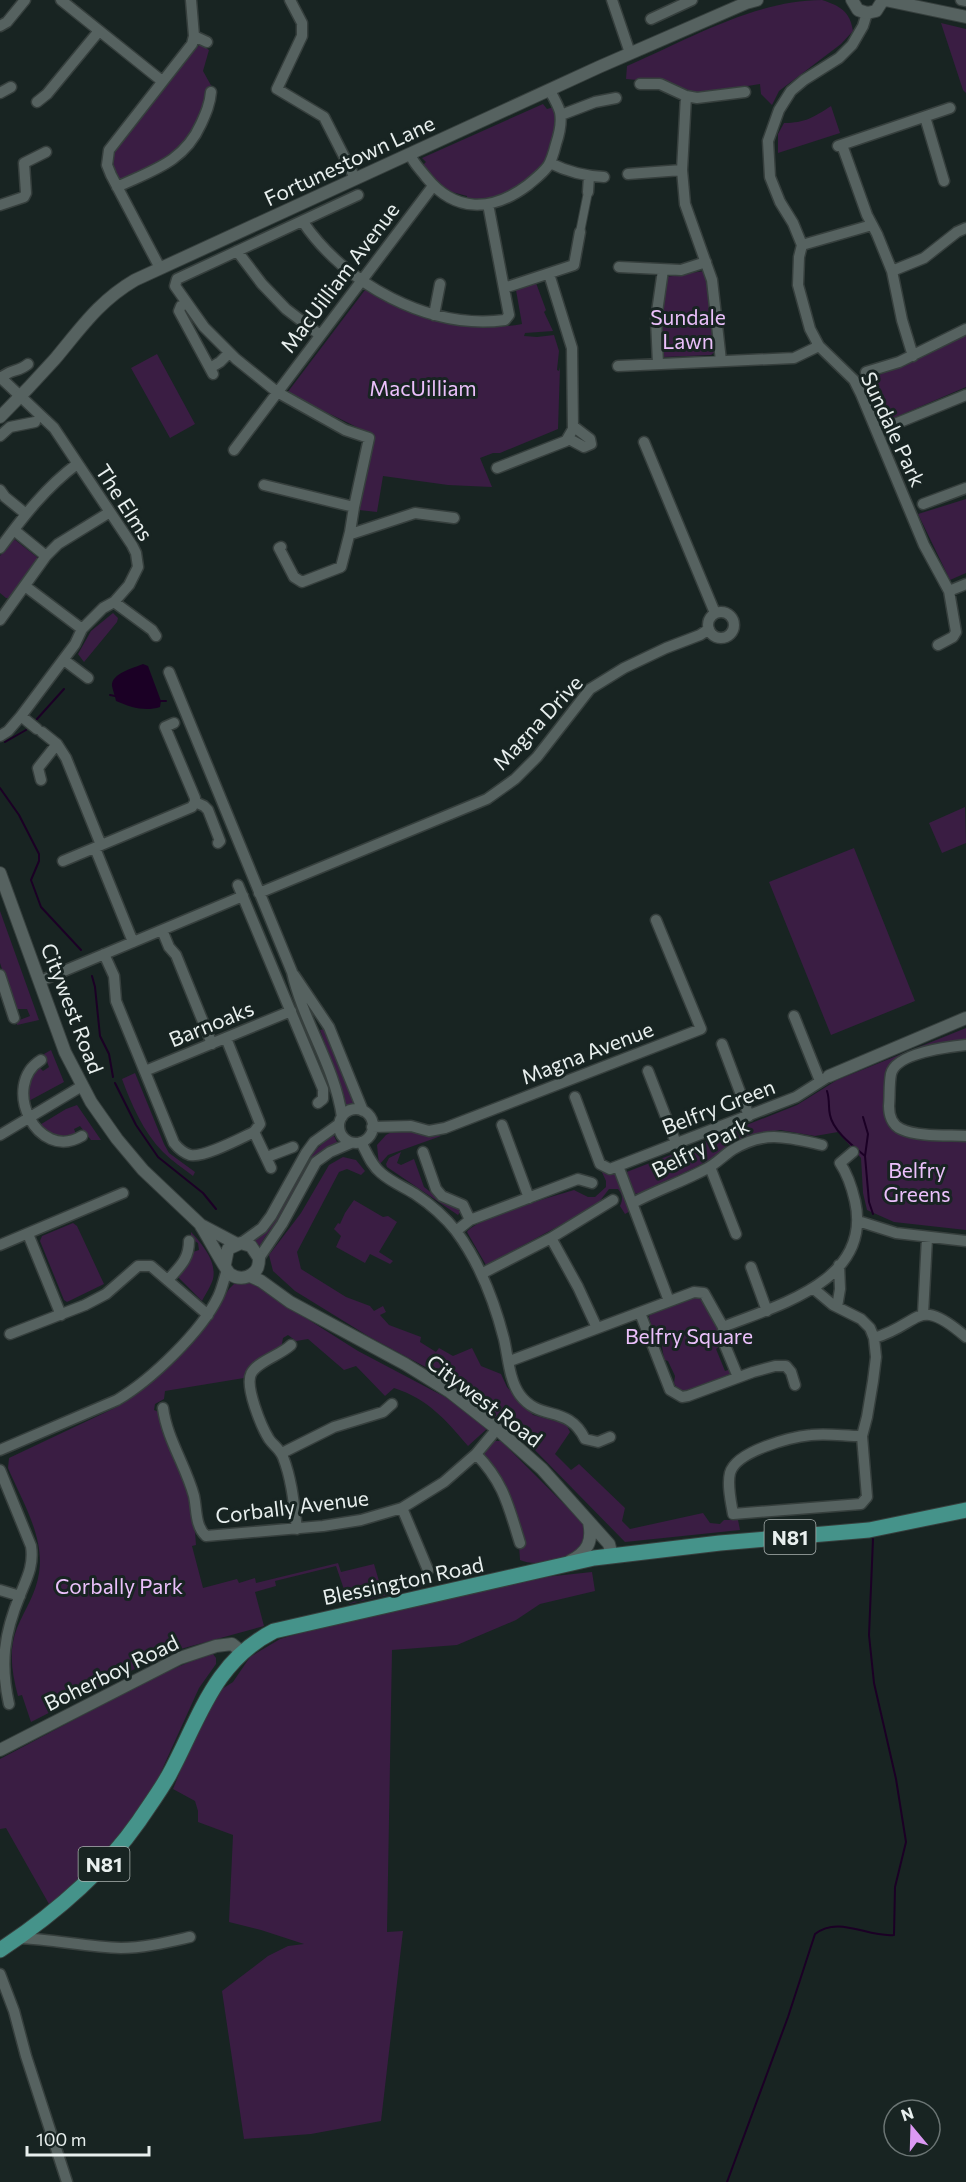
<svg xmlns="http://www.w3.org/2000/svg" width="966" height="2182" viewBox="0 0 966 2182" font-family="Commissioner,sans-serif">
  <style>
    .green { fill: #3a1d43 }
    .water { fill: #1b0025 }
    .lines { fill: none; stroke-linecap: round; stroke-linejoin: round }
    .stream { stroke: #1b0025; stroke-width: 2 }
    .pedestrian-casing { stroke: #363f3d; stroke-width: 10 }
    .minor-casing { stroke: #363f3d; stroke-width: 13 }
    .tertiary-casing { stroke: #363f3d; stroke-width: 14 }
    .primary-casing { stroke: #363f3d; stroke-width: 17 }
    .pedestrian { stroke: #566260; stroke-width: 8 }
    .minor { stroke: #566260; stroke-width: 10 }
    .tertiary { stroke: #566260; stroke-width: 12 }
    .primary { stroke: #45938a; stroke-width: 15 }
    .labels { text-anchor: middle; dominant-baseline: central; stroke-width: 6; stroke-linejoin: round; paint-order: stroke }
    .shield { fill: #182422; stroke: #aab2b1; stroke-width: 1.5 }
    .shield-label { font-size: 20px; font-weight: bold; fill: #e8efee }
    .street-label { font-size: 21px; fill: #e8efee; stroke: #182422 }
    .park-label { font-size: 21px; fill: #ebc0fb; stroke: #182422 }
  </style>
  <rect width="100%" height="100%" fill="#182422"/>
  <path class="green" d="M822,0C840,6 850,11 853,31L841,44L779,91L772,105L761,94L760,84L698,94L671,83L626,79L627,66C687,40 755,0 822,0Z
    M941,23L966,29V93L963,90Z
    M200,44L209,50L203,71L213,89L192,136L176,153L120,180C113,167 110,159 116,145Z
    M543,104L547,109L554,107C563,163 521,200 467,200V196L452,192L451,194L442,188L422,166L426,162L422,158Z
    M831,106L840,133L778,153V134L784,123C805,123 814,117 831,106Z
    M704,271L711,300L717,350L711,355L663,357L661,333L664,281L666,277Z
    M536,283L546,310L544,312L553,331L525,333L524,336L537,337L554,335L559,351L557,370L559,371L560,367L558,429L500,453H493L480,458L492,487L448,485L383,476L377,512L359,510L375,436L287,393L365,290C383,298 402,310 420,316C451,325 491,330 522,324L516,290Z
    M966,333V387L882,423L876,405L863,383Z
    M157,354L195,424L170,438L131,368Z
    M966,499V573L950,580L918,514Z
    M14,539L38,558L11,598H6L0,593V556Z
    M113,613L118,618L117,622L84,662L78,654L91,631Z
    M965,807L966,843L942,853L929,823Z
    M854,848L915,1001L831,1035L769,882Z
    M0,911L39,1020L17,1025V1021L30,1016L27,1009H15L0,963Z
    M966,1028V1041L899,1058L886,1117L895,1132L966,1141V1230L894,1222L867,1210L863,1193L861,1158L838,1132L815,1136L780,1130L754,1135L734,1143L708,1161L642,1193L632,1194V1210L625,1214L620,1206C623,1199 623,1195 618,1189H609L596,1206L486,1265L467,1232C476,1218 554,1196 574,1190L588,1197H595L606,1187V1181L601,1170L605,1169L624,1173L681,1151L797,1105L837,1080Z
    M324,1029L355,1105L344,1107L345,1098L320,1030Z
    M51,1050L64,1082L25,1103V1089L38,1066L43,1071L49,1067L44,1054Z
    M135,1073L164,1144L169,1153L195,1172L193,1176C183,1168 172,1161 163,1152C144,1133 131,1104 122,1079Z
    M77,1105L101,1140H91L80,1126L74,1129L76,1134C63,1141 50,1133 38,1126L66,1109Z
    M393,1131H409L441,1136L388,1155L379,1165L377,1145L386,1135Z
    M333,1134L338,1144C308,1154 300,1188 284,1212C277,1224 265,1234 260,1246L251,1240C287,1215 287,1190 310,1157C316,1149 325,1141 333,1134Z
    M401,1152L397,1163L401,1165L414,1159L424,1187L446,1204L462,1210L458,1215L387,1167L386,1164L389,1158Z
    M343,1157L356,1160L365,1171L361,1175L347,1169L339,1172L297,1252L301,1269L346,1297L370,1306L374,1311L383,1306L386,1312L380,1315L389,1325L421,1337L420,1342L436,1352L439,1348L453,1356L472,1348L481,1366L501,1374L507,1387L533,1415L566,1424L570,1432L555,1454L571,1470L579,1464L625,1508L622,1521L630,1529L703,1513L710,1523L720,1524L724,1520H738L740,1530L625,1542L527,1442L444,1377L368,1336L295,1291L273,1271L269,1255L301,1213L329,1165Z
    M354,1200L383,1217L388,1216L397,1222L379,1252L393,1261L390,1264L370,1254L365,1263L336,1247L341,1236L334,1229L338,1223L340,1224L345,1213Z
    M73,1223L77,1226L104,1284L67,1302L64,1300L40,1241L42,1236Z
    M191,1232C202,1244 217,1261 213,1279C211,1286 205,1295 202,1301L177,1276L188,1264L193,1252L199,1250L198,1243L191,1239Z
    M252,1279L282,1303L358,1351L445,1397L489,1427L468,1446C446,1420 428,1399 394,1388L385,1396L356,1366L344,1370L308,1339L296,1341L288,1335L283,1338L281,1349C267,1356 248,1361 244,1378L165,1391L164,1399L155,1404L154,1410L159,1412C174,1456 194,1498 196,1545L192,1546L203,1588L237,1579L239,1583L255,1578L256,1583L338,1563L341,1572L374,1564L381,1588L420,1583L421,1587L349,1604L336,1566L275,1581L276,1586L255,1592L264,1626L166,1653L31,1722L22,1695L18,1696C12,1673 8,1651 17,1628C25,1609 36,1594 39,1573C45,1537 21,1499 8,1468L9,1458L121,1405L149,1383L207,1325L229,1289L237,1281Z
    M697,1296L704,1299L711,1317L719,1327L721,1345L716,1349L725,1371L731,1369V1374L683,1392L678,1390L674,1383L675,1376L668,1361L665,1360C661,1350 664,1337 653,1331L649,1317L651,1313Z
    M493,1441H501L583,1523L586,1538L580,1553C562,1558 537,1568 520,1560L519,1545L506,1499L477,1457Z
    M592,1572L595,1591L540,1604L516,1620L457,1645L392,1650L387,1932L403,1931L381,2121L311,2134L244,2139L222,1991L268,1956L288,1946L304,1944L261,1930L229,1922L233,1835L198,1822V1811L195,1801L173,1789L204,1713L222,1689L233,1682L250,1657L280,1639L339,1622L545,1577Z
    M208,1654H213L216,1658V1664L199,1688L155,1785L126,1826L102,1855L58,1899L49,1904L6,1828L0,1829V1759L157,1676Z"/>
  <path class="water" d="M143,664L148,666L161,701L160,707C145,712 130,707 116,701C115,696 113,691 112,686C111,673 134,668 143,664Z"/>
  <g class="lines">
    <path class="stream" d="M110,695L115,696
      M161,701H166
      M37,719L64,689
      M5,742L26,730
      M0,788L19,815L39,854V861L31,880L41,907L81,950
      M92,976L95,987L100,1036L109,1054L113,1077
      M115,1083L136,1125L158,1157L203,1193L216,1209
      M827,1091C830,1100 828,1107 830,1115C833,1131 853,1146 865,1156L869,1202L873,1214
      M863,1117L868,1134L865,1156
      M727,2182L788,2017L815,1934C839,1915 868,1938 894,1935L895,1887L906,1842L896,1779L874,1683L869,1635L873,1539"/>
    <g class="pedestrian-casing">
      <path id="pedestrian" d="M580,232L588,192"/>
    </g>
    <g class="minor-casing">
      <path id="minor" d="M61,0L162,81
        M290,0L302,23V36L277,89L324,117L355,178
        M612,0L630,53
        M961,0L966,1
        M867,13L863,26L852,45L839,58L804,80L791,91L779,110L768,141L770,177L780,202L793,223L802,245L799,257L798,285L810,329L819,346L854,380L861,394L924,545L949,591L956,632L953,637L938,645
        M651,19L692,0
        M0,26L7,22L25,0
        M194,36L207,42
        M640,84H660L686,96L697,98L745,92
        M0,93L11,87
        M686,96L682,170L685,204L712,280L721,361
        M37,102L47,94L99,31
        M561,115L595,102L616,98
        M925,117L944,181
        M842,145L867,215L877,234L892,271L902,320L913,356
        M838,146L950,108
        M410,154C413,163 420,169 426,177C455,213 492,212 528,185C535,179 542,174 548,166C552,160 554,152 556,144C559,135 562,122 560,112C558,105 554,98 550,91
        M550,163C568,172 583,176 604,177
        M628,174L682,170
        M117,187C153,170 184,162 201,124C206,113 210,104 211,92
        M588,192L589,176
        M0,205L24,197L26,193L24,163L46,152
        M303,222C345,284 429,330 505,320L509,315L488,204
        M802,245L872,225
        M237,251L262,284L286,309L320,335
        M619,267L681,270L706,262
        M160,268L111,175L107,165L109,150L192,44L194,36L191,0
        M892,271L924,258L957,232L966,228
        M504,288L574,265L580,232
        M187,303L181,306L179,311L213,374
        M434,315L440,284
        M658,364L656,319L663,270
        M618,366L794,358L819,346
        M210,368L220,362L229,353
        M866,372L899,362L966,329
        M0,377L54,428L132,545L136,553L138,567L129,585L114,602L103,608L82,629L75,644L21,716L8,731L0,736
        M0,379C10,368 18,373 28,364
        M890,426L966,395
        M0,436L10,427L35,422
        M569,439L584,447L591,444L590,439L573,426
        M644,442L715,613
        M234,450L433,186
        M497,468L566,441L573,429L572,348L549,274
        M264,485L354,507
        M0,490L5,497L26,514
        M923,504L966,488
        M14,530L46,556
        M350,532L354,533L415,513L454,518
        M281,547L279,548L294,577L302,582L341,567L350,532L354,507L369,438L345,430L277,392L236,359L204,327L175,286L177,279L358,195
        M0,548C23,517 46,487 77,464
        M25,586L82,629
        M949,591L966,584
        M114,602L152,630L156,636
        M708 625a13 13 0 1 1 26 0a13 13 0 1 1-26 0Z
        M0,620L46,556L58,544L110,512
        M64,660L88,678
        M169,672L292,972C303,1022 335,1066 342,1117
        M21,716L37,729
        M174,723L165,727L195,798V802
        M42,732L57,744L66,758L101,845
        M41,780L38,768L57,744
        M195,802L204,806L208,810L220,841L218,843
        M95,848L133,942
        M63,861L192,807L195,802
        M238,885L323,1089V1099L318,1103
        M259,893L487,799L515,779L537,757L590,689L624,668L666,648L700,635L709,629
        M162,930L169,947L176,955L212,1044
        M104,954L114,976L116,1001L174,1143C178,1148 184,1153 190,1155C204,1158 241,1138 254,1132L271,1168
        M0,975L14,1018
        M294,975L329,1027L363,1111
        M40,981L243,896
        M794,1016L820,1081
        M226,1038L259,1121L260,1124L254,1132
        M722,1044L749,1116
        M966,1045C948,1047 896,1053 891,1074C889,1084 890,1096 889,1106C889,1115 892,1125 901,1129C918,1137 948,1135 966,1136
        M41,1060C0,1085 37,1163 82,1136
        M145,1071L291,1011
        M648,1071L676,1143
        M575,1097L600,1164L610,1169L796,1097L829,1076
        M339 1126a17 17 0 1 1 34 0a17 17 0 1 1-34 0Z
        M502,1125L529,1198
        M372,1127L411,1126L429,1131L445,1128L701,1029L656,920
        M0,1135L82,1086
        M361,1142C367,1153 371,1165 381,1173C391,1182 404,1187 415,1194C430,1204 445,1217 456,1231C480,1263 494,1300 504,1339C508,1356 509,1380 520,1395C540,1422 568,1404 585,1439L598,1442L610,1437
        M423,1152L436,1189L442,1196L463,1205L470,1220
        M267,1157L293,1147
        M618,1166L669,1301
        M710,1167L736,1234
        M633,1203C657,1190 682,1182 706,1169C716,1164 723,1156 732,1150C765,1130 787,1137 822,1145
        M858,1221L896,1233L966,1241
        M456,1231L470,1220L578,1179L592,1183
        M28,1234L61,1315
        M551,1238L578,1287L597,1328
        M241,1243L262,1228L271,1216L306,1153L314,1142L339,1124
        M0,1245L123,1193
        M259,1258L282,1224L316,1162L330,1152L351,1143
        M751,1267L767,1311
        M483,1273L551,1238L613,1200
        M168,1280C179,1267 189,1260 189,1241
        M814,1289L833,1305L861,1319L870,1328L874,1338L876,1357L873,1381L867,1417L862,1436L867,1497L861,1504L733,1514C731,1502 727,1485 730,1473C736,1451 791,1437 811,1435C827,1433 845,1436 862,1436
        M837,1307L840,1289L839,1265
        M640,1313L670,1390L682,1397L688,1396L753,1372L775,1366H786L791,1372L795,1385
        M923,1314L927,1238
        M723,1327C778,1305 873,1281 855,1201C852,1188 848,1175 840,1163L853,1152
        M10,1334L85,1305L106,1294L138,1266H151L208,1315
        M874,1338C922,1324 916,1294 966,1337
        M291,1345C281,1355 256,1362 251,1374C245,1387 261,1426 269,1439C273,1445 280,1449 283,1457C292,1480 294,1505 297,1529
        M510,1361L694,1292L704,1293L723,1327L724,1343L738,1377
        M163,1408C167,1439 186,1466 194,1496C197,1510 195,1526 206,1536L323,1526L361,1520L402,1508L444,1482L476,1454L497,1429
        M0,1450L117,1400C151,1380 201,1332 218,1297C222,1289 224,1279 227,1270
        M282,1453L334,1427L383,1412L392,1404
        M476,1454C504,1483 508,1505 520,1543
        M0,1470L31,1546C34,1565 27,1578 20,1595C4,1634 0,1663 9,1704
        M402,1508L428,1570
        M0,1590L20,1596
        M18,1938C53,1939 86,1947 121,1948C144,1948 168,1942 190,1937
        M0,1974L14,2011L26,2056L67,2182"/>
    </g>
    <g class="tertiary-casing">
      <path id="tertiary" d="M852,0L858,10L867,13L876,11L883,0
        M885,0L966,17
        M0,417C19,398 37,379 55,359C81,328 99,301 135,280L599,67L746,3L757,0
        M0,873L65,1052L91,1102L117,1139L143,1170L201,1225L237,1244
        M829,1076L966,1018
        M201,1226C207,1235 225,1269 230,1274C237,1279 246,1279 252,1274C258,1270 259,1265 259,1258L251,1246L241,1243L228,1249L225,1264
        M250,1276L261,1281L290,1302L405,1364L450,1392L497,1429L542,1469L609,1544L612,1556
        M570,1561C588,1552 593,1541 589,1522
        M0,1750L180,1658L216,1646L232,1644L242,1652"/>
    </g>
    <g class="primary-casing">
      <path id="primary" d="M0,1950C53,1915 102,1874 139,1821C149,1806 160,1791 169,1775C199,1720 213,1662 274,1631L594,1558L720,1543L869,1530L966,1510"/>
    </g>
    <use href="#pedestrian" class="pedestrian"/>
    <use href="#minor" class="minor"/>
    <use href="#tertiary" class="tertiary"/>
    <use href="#primary" class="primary"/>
  </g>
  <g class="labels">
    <g class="shield">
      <rect x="764.5" y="1520" width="51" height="34" rx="4.5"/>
      <rect x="78.5" y="1847" width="51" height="34" rx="4.5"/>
    </g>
    <g class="shield-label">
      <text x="790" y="1537">N81</text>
      <text x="104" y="1864">N81</text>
    </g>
    <g class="street-label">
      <text transform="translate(349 160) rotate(-25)">Fortunestown Lane</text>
      <text transform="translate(339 277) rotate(-53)">MacUilliam Avenue</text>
      <text transform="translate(894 429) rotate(65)">Sundale Park</text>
      <text transform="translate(125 502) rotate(57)">The Elms</text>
      <text transform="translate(537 722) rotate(-47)">Magna Drive</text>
      <text transform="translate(73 1008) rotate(69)">Citywest Road</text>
      <text transform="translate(211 1023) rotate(-22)">Barnoaks</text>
      <text transform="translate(587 1052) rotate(-21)">Magna Avenue</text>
      <text transform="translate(718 1106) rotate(-21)">Belfry Green</text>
      <text transform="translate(700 1147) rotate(-27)">Belfry Park</text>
      <text transform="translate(485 1400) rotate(37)">Citywest Road</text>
      <text transform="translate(292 1506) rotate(-7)">Corbally Avenue</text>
      <text transform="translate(403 1580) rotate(-12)">Blessington Road</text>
      <text transform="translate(111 1672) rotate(-26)">Boherboy Road</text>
    </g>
    <g class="park-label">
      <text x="688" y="316">Sundale<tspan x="688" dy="24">Lawn</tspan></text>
      <text x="423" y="387">MacUilliam</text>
      <text x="917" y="1169">Belfry<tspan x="917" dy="24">Greens</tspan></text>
      <text x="689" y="1335">Belfry Square</text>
      <text x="119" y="1585">Corbally Park</text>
    </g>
  </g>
  <g transform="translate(912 2128) rotate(341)"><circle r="28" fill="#182422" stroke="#6b7574" stroke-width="1.5"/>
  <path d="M0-4.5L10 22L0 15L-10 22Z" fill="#dc99f4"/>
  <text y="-9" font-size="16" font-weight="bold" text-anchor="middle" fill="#e8efee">N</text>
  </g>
  <path d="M27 2146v9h122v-9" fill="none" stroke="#e8efee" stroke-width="3"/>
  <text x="36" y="2146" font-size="18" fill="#e8efee" stroke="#182422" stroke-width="4.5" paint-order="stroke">100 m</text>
</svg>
